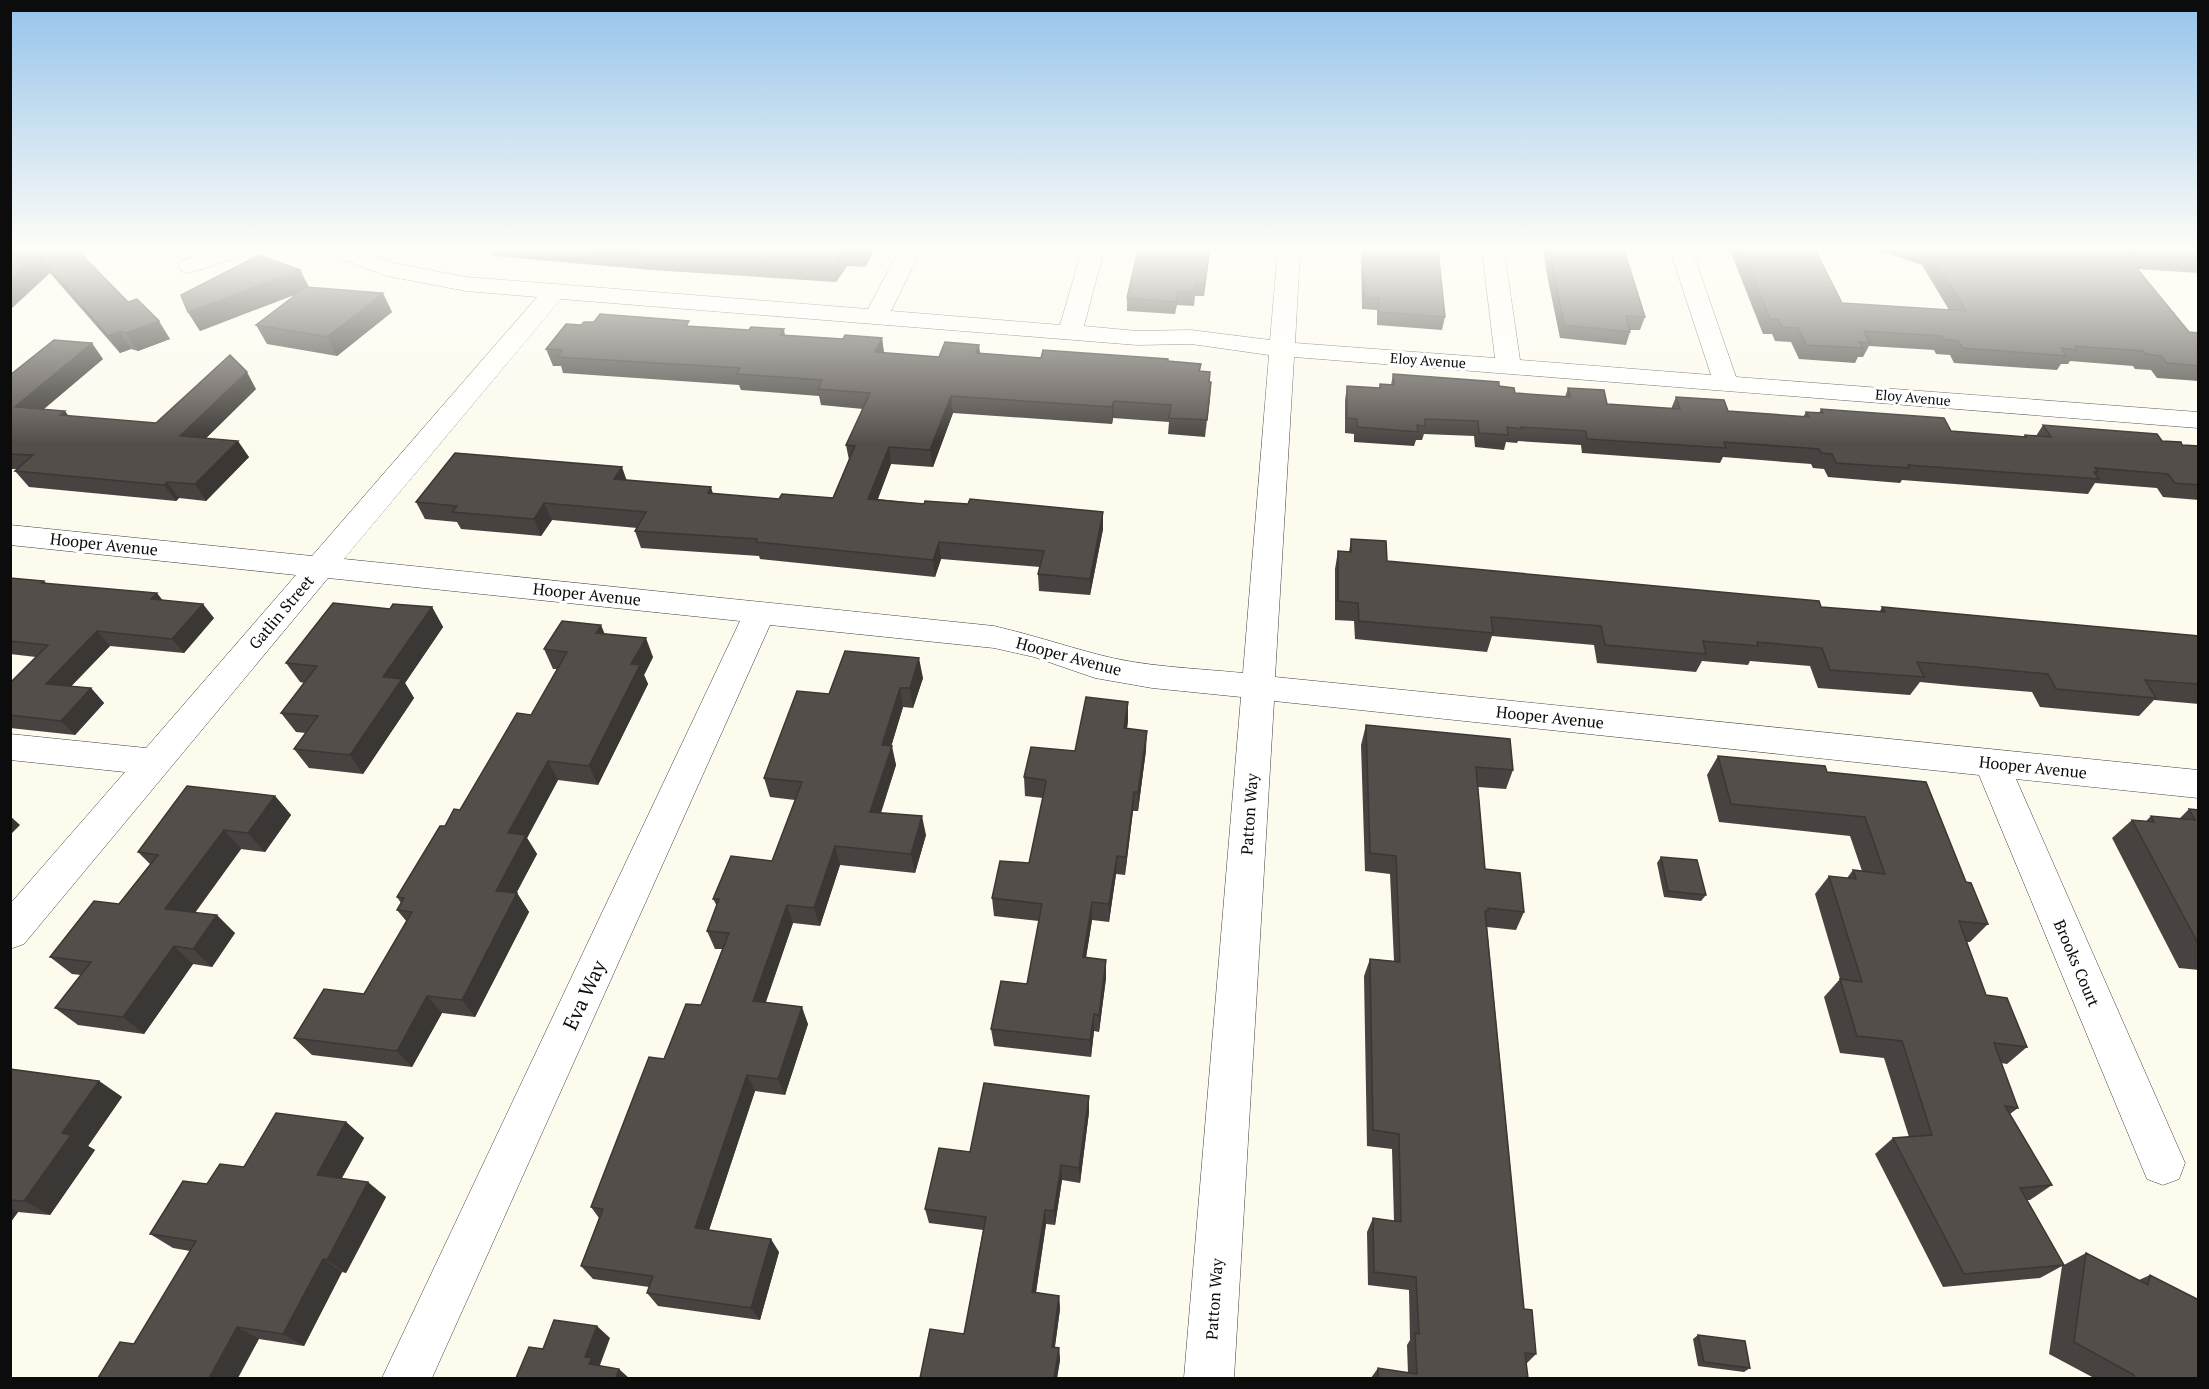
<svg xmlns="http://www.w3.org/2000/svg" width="2209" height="1389" viewBox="0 0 2209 1389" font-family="'PT Serif',serif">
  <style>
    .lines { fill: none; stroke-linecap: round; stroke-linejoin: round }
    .minor-casing { stroke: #3f3f3f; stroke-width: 1 }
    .minor { fill: #fff; fill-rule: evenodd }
    .wall { fill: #484340 }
    .shaded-wall { fill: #3b3734 }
    .building { fill: #544e4a; stroke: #3b3734; stroke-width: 1.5 }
    .labels { text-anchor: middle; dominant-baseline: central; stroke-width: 6; stroke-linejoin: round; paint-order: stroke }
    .far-street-label { font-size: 14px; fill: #0c0c0c; stroke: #fff }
    .street-label { font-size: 16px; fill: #0c0c0c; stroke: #fff }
    .near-street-label { font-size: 20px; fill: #0c0c0c; stroke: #fff }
  </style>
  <rect width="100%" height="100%" fill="#fdfaee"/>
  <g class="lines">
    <g class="minor-casing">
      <path id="minor" d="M215,250H249L246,255L189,273L181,271L178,266L181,261Z
        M329,250H360L393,263L466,277L868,309L899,250H921L891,311L1060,325L1082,250H1104L1084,326L1137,331L1191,330L1270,340L1278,250H1300L1295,343L1495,358L1482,250H1504L1520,360L1711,375L1670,250H1692L1736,377L2198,412V428L1294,357L1275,677L2198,770V798L2016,779L2185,1163L2179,1179L2163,1185L2147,1179L1979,775L1274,701L1234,1378H1184L1241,697L1152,688L1095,678L1034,657L994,648L770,625L432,1378H382L740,621L328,578L24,944L10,949V904L125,772L10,760V734L146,748L296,575L10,545V525L312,556L537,297L466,291L387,276L332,255ZM561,299L1137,345L1191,344L1269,355L1243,673C1194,668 1143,667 1096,654C1062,645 1029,634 994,626L344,559Z"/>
    </g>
    <use href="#minor" class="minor"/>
  </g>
  <path class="wall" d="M10,250H77L128,302L170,339L138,351L131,349L120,353L50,273Z
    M490,250H874L865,267L847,266L836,282L652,270L495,256Z
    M1138,250H1221L1220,252L1210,251L1204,296H1195L1194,306L1177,305L1175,314L1127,311V298Z
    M1361,250H1438L1445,317L1442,330L1377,325V310L1362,309Z
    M1543,250H1624L1645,317L1640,330H1630V332L1626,345L1560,338L1547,275Z
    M1730,250H1815L1842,303L1949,310L1922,265L1881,251V250H2199V273L2138,269L2189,332L2199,333V381L2157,378L2151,370L2135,369L2133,366L2070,361L2068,364H2061L2057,370L1954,363L1950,355L1936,354L1934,350L1869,346L1863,357H1858L1855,363L1799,359L1791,342L1775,341L1772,334H1763Z
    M300,270L309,288L392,312L337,356L267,344L256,325L298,293L200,331L188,312Z
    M581,325L690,326L749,330L784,329L785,335L843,339L882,338L884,353L939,357L979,345L980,353L1041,358L1168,361L1201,364L1200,371L1210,382H1211L1205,437L1168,434L1169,422L1113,418L1112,424L953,413L933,467L891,464L878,499L924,504H968L1103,512V529L1090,595L1039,591L1038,574L1040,567L941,559L935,577L760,559L759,556L641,548L635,531L637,528L552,520L541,536L461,529L457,522L425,519L416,502L626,480L713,494L779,499L833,498L849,460L846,445L863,409L821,405L819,396L741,390L739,385L563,373L561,366H553L546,349Z
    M103,359L44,409L69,416L156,423L256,389L206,438L249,457L206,501L179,498L176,501L29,487L15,471L17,469H10V375Z
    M1393,374L1499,386L1515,393L1565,397L1568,388L1607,404L1671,409L1676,397L1728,411L1803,417L1806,412L1819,413L1821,409L1951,431L2024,437L2025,435L2036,436L2043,425L2162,441L2182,445L2199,446V500L2163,497L2157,488L2095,483L2088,494L1902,480L1900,483L1828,477L1824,469L1813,468L1811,464L1723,457L1720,463L1582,453L1581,445L1518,441L1517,443L1506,442L1504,450L1475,447L1474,436L1424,434L1422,440H1416L1414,446L1354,442V434L1345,433V400L1347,386L1379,388L1380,384L1391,385Z
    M1351,539L1387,561L1821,607L1880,611L1882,607L2199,636V704L2154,700L2139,716L2040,707L2032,692L1961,686L1920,682L1910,695L1818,688L1810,666L1750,661L1748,665L1702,661L1696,672L1597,663L1594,645L1492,636L1487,652L1355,639L1354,621L1335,620V569L1338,551L1349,552Z
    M10,578L44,581L46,583L162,600L214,618L184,653L110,646L71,686L91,688L104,703L75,735L10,728V683L36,657L10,654Z
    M432,607L443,627L405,683L414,698L363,774L309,768L294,749L306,733L296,732L281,713L304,683L300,682L286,663L390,609Z
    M605,634L653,657L644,675L648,684L598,785L558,780L527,838L537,854L516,893H517L529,912L475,1017L442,1013L412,1067L312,1055L294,1038L364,994L407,922L397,910L401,903L397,897L445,826L460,810L531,715L557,669H553L544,649Z
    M923,678L913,708L903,707L891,746L896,765L881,813L926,835L915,873L840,865L820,926L793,923L766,1002L808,1024L785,1095L755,1091L709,1230L779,1252L760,1320L658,1306L647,1293L649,1287L593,1279L581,1266L599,1218L591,1207L664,1059L701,1005L722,949H715L707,931L717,906L713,899L772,861L795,800L770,797L764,778L829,694Z
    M1128,721L1127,728L1146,750L1138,811H1133L1125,875L1116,874L1109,922L1092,920L1086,958L1106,960V978L1099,1032L1094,1031L1091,1057L994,1046L991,1029L1027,984L1039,921L994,916L992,898L1029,863L1043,798L1025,796L1024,777L1075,751Z
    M1366,725L1513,770L1506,789L1478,787L1485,869L1524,912L1516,930L1487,927L1524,1309L1536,1354L1526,1364L1528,1378H1371L1378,1368L1408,1373L1407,1345L1410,1340L1409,1290L1368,1285L1367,1232L1373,1218L1394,1221L1392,1149L1367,1146L1364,976L1370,959L1394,961L1390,874L1365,871L1361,745Z
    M1718,756L1827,772L1966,882L1988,924L1970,942H1966L1986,995L2027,1047L2007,1064L2001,1063L2018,1108L2010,1114L2052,1185L2030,1200H2027L2064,1265L2040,1278L1943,1287L1875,1154L1893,1138L1909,1137L1884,1058L1840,1053L1824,997L1840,979L1815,894L1829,876L1847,878L1853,870L1862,871L1850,836L1719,822L1707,775Z
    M275,796L291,815L265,852L241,849L195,913L235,933L212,967L193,964L144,1034L78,1025L55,1008L81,975L72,974L50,957L119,904L150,864L138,852Z
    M2189,809L2199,810V970L2179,968L2112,838L2132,820L2146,821L2151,816L2179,819Z
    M1661,857L1706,895L1701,901L1664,897L1657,863Z
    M10,1069L99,1081L122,1097L88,1146L95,1150L50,1215L18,1212L10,1223Z
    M1089,1096V1112L1080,1183L1062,1180L1055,1225L1046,1224L1036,1293L1059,1296L1060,1309L1055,1347L1059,1348L1060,1360L1057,1378H920L964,1334L983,1230L929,1223L925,1209L970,1152Z
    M346,1122L364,1138L342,1178L386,1197L346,1273L342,1272L304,1346L259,1339L134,1344L190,1251L173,1248L150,1234L207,1184Z
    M2086,1253L2139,1280L2150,1275L2199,1378H2094L2049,1354L2062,1266Z
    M1698,1335L1750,1368L1744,1372L1698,1366L1693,1339Z"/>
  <path class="shaded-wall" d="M864,250H874L865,267L863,252Z
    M1209,250H1210L1204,296V284Z
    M844,251L847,266L836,282L833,267Z
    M38,255L50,273L10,310V281Z
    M300,270L310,289L200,331L188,312Z
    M383,293L392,312L337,356L327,337Z
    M159,321L170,339L138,351L126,333Z
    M119,331L131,349L120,353L108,336Z
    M882,338L884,354L875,352Z
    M92,343L103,359L27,423L15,407Z
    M979,345L980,361L976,353Z
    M247,372L256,389L191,453L180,436Z
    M1211,382L1210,399L1205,437L1207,420Z
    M951,396L953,413L933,467L930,450Z
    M1114,401L1113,418L1112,424V407Z
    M65,411L77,428L60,415Z
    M238,441L249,457L206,501L195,484Z
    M889,447L891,464L871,516L868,499Z
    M622,467L628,484L614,479Z
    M167,482L179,498L176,501L164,485Z
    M711,487L716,504L708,493Z
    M544,503L552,520L541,536L534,519Z
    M1103,512V529L1090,595V579Z
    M939,542L941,559L935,577L933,560Z
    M157,593L168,607L151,599Z
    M203,604L214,618L184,653L172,639Z
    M432,607L443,627L405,683L414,698L363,774L350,755L383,677Z
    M601,625L609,644L596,633Z
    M97,631L110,646L60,698L46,684Z
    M646,638L653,657L644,675L648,684L598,785L589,766L631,664Z
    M919,658L923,678L913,708L910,688Z
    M91,688L104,703L75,735L61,721Z
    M900,688L903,707L886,764L882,745Z
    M1128,702V721L1124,747V728Z
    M1147,731L1146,750L1138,811V792Z
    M892,746L896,765L875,830L870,812Z
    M548,761L558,780L527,838L537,854L508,909L496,891L508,833Z
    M1134,792L1133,811L1125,875L1126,857Z
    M275,796L291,815L265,852L248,833Z
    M10,816L20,825L10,835Z
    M922,816L926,835L915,873L911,854Z
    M224,830L241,849L184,927L165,909Z
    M835,846L840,865L820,926L814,908Z
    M1117,856L1116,874L1109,922V904Z
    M517,893L529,912L475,1017L462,1000Z
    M1092,902V920L1083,975V957Z
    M787,905L793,923L760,1018L753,1001Z
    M217,915L235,933L212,967L193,949Z
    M174,946L193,964L144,1034L123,1017Z
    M1106,960V978L1099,1032V1015Z
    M427,996L442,1013L412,1067L397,1051Z
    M802,1007L808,1024L785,1095L778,1079Z
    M1094,1014V1031L1091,1057L1090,1040Z
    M747,1075L755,1091L705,1242L695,1228Z
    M99,1081L122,1097L88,1146L95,1150L50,1215L24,1201L62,1133Z
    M1089,1096V1112L1080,1183L1079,1168Z
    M346,1122L364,1138L335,1190L317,1175Z
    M1061,1165L1062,1180L1055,1225L1054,1211Z
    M368,1182L386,1197L346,1273L327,1260Z
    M10,1208L18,1212L10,1223Z
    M1045,1210L1046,1224L1034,1305L1032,1292Z
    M771,1239L779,1252L760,1320L751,1308Z
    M323,1259L342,1272L304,1346L283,1334Z
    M1059,1296L1060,1309L1053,1359L1052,1347Z
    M597,1326L610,1338L600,1365L605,1369L589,1364L585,1357Z
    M237,1327L259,1339L238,1378H209Z
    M1059,1348L1060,1360L1057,1378H1054Z
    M619,1369L629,1378H616Z"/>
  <path class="building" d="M10,250H77L128,302L137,299L159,321L126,333L119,331L108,336L38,255L10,281Z
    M589,250H864L863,252L844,251L833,267L647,255Z
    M1138,250H1209L1204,284L1196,283L1194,293L1177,292L1176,302L1127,298Z
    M1364,250H1438L1445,317L1379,312V298L1364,297Z
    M1549,250H1624L1645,317L1626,316L1630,332L1564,325Z
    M1742,250H1815L1842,303L1966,311L1929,251L1927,250H2199V258L2125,254L2189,332L2199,333V366L2167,363L2161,356L2145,354L2143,351L2075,346L2077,350L2061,348L2066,356L1963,348L1958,341L1945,340L1942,336L1864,331L1870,343L1859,342L1863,348L1806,345L1798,328L1781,327L1779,320L1770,319Z
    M259,255L300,270L188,312L181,295Z
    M306,287L383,293L327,337L256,325Z
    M600,314L689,321L686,326L749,330L751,327L784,329L780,335L843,339L845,335L882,338L875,352L939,357L945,342L979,345L976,353L1041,358L1043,350L1168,359V361L1201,364L1199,371L1210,372L1209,382H1211L1207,420L1169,418L1171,405L1114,401L1112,407L951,396L930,450L889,447L868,499L924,504L925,501L968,504L970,499L1103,512L1090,579L1038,574L1044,551L939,542L933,560L756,542L757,539L635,531L646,512L544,503L534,519L452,512L457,506L416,502L455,453L622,467L614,479L711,487L708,493L779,499L782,494L833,498L855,446L846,445L870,393L818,389L822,380L737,374L740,368L557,357L562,350L546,349L566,324L581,325L584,322H594Z
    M54,340L92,343L15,407L65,411L60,415L156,423L230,355L247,372L180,436L238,441L195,484L167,482L164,485L15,471L33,455L10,454V375Z
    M1393,374L1499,382V386L1514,388L1515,393L1570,397L1568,388L1604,390L1607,404L1680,409L1676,397L1724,400L1728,411L1809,417L1806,412L1823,413L1821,409L1944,418L1951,431L2026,437L2025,435L2051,437L2043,425L2157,434L2162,441L2181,442L2182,445L2199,446V485L2175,483L2168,474L2095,468L2098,472H2094L2099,479L1908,465L1909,468L1836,463L1832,454L1821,453L1819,449L1724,442L1726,448L1587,439L1586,431L1521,427L1522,429L1507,427L1508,435L1479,433L1478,421L1425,419V426L1417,425L1418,432L1357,427V419L1347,418V386L1380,388V384L1394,385Z
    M1351,539L1386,541L1387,561L1819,601L1821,607L1885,612L1882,607L2199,636V684L2145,680L2156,698L2056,689L2048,674L1975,667L1917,662L1924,677L1830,670L1822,648L1757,642L1758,646L1703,641L1706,654L1605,645L1601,626L1491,617L1493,633L1359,621L1358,603L1338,601V551L1351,552Z
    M10,578L44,581L42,583L157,593L151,599L203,604L172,639L97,631L46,684L91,688L61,721L10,715V683L48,645L10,641Z
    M333,603L390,609L393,604L432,607L383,677L402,679L350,755L294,749L318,716L281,713L317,666L286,663Z
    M562,621L601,625L596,633L646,638L631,664L640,665L589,766L548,761L508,833L526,835L496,891L517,893L462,1000L427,996L397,1051L294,1038L324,989L364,994L412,912L397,910L404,898L397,897L440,826H445L454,809L460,810L517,713L531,715L567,652L544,649Z
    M845,651L919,658L910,688H900L882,745L892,746L870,812L922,816L911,854L835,846L814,908L787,905L753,1001L802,1007L778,1079L747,1075L695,1228L771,1239L751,1308L647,1293L653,1276L581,1266L603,1209L591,1207L649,1057L664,1059L686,1004L701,1005L729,933L707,931L719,899H713L731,856L772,861L802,782L764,778L797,691L829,694Z
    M1086,697L1128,702L1124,728L1147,731L1138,792H1134L1126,857L1117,856L1109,904L1092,902L1083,957L1106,960L1099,1015L1094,1014L1090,1040L991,1029L1001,981L1027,984L1042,904L992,898L1000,861L1029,863L1046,782L1045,780L1024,777L1031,747L1075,751Z
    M1366,725L1510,739L1513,770L1476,767L1485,869L1520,873L1524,912L1488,908V911H1485L1524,1309L1532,1310L1536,1354L1525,1353L1528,1378H1378V1368L1417,1374L1415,1333L1419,1334L1416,1277L1374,1272L1373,1218L1401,1222L1399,1134L1373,1130L1370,959L1400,962L1396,856L1370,853Z
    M1718,756L1825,766L1827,772L1926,782L1966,882L1971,883L1988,924L1959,921L1986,995L2007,998L2027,1047L1994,1043L2018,1108L2005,1106L2052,1185L2020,1188L2064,1265L1964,1274L1893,1138L1932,1135L1902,1041L1857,1036L1840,979L1862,982L1829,876L1856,879L1853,870L1885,874L1865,817L1731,804Z
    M187,786L275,796L248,833L224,830L165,909L217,915L193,949L174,946L123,1017L55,1008L91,962L50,957L94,901L119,904L158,855L138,852Z
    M2189,809L2199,810V945L2132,820L2154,822L2151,816L2195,820Z
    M1661,857L1697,860L1706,895L1668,891Z
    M10,1069L99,1081L62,1133L71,1135L24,1201L10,1200Z
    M984,1083L1089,1096L1079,1168L1061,1165L1054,1211L1045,1210L1032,1292L1059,1296L1052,1347L1059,1348L1054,1378H920L930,1329L964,1334L986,1217L925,1209L939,1148L970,1152Z
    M276,1113L346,1122L317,1175L368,1182L327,1260L323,1259L283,1334L237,1327L209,1378H98L120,1342L134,1344L196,1241L150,1234L183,1181L207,1184L220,1164L244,1167Z
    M2086,1253L2148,1285L2150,1275L2199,1300V1378H2134V1375L2074,1342Z
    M554,1320L597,1326L585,1357L592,1358L589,1364L619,1369L616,1378H516L529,1347L543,1349Z
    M1698,1335L1745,1341L1750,1368L1704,1362Z"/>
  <linearGradient id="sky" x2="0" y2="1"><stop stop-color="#95c3eb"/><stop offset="0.56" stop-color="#fefdf7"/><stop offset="1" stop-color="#fefdf7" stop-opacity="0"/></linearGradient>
  <rect width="2209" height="444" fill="url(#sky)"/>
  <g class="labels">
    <g class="far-street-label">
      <text transform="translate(1428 360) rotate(4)">Eloy Avenue</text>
      <text transform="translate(1913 397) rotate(5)">Eloy Avenue</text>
    </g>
    <g class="street-label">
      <text transform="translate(104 544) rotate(6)">Hooper Avenue</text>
      <text transform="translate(587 594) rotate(6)">Hooper Avenue</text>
      <text transform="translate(281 612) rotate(-50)">Gatlin Street</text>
      <text transform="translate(1069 656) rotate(15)">Hooper Avenue</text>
      <text transform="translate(1550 717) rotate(6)">Hooper Avenue</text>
      <text transform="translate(2033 767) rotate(6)">Hooper Avenue</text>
      <text transform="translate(1249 814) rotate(-86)">Patton Way</text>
      <text transform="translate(2077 963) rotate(67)">Brooks Court</text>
      <text transform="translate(1214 1299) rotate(-86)">Patton Way</text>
    </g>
    <g class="near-street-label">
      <text transform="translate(584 995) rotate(-65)">Eva Way</text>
    </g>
  </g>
  <rect width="2209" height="1389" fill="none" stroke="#0c0c0c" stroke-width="24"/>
</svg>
